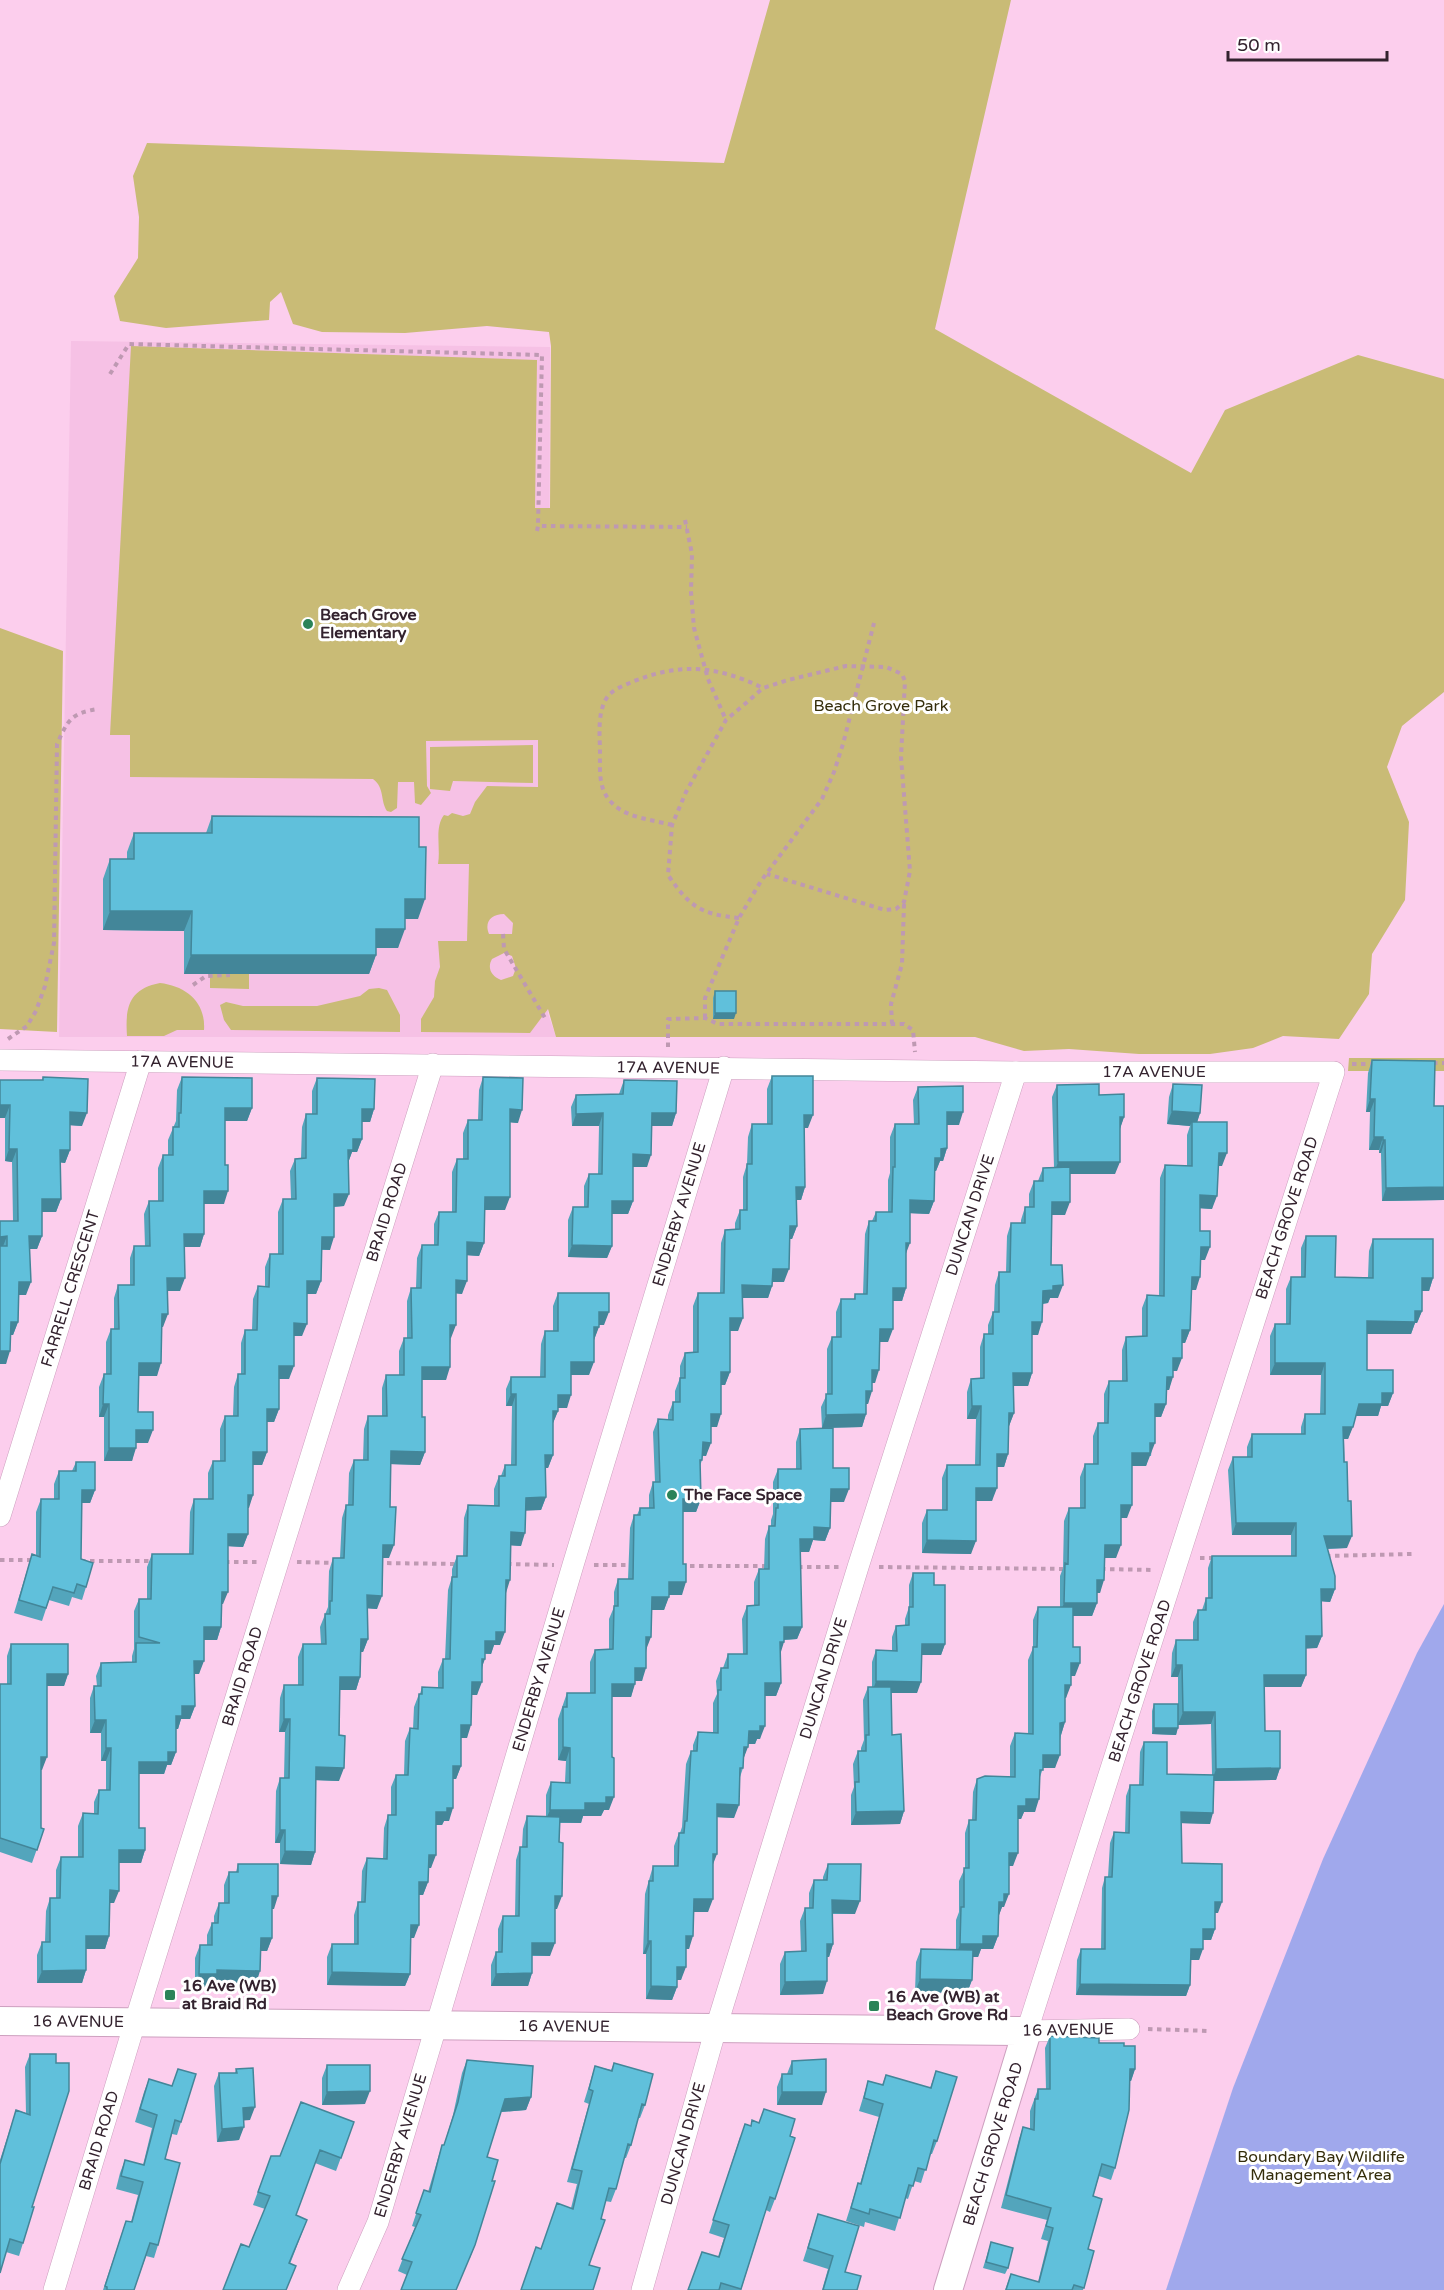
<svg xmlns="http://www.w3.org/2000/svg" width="1444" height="2290" viewBox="0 0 1444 2290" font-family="'Varela Round',sans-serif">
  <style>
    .built { fill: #f6c1e5 }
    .green { fill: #c9bb76; fill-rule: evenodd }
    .water { fill: #a0a8ec }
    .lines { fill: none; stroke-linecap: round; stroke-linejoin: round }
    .street-casing { stroke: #cda0bf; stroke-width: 22 }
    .secondary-casing { stroke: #cda0bf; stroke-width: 30 }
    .path { stroke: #be99b2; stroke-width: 4; stroke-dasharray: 4.5 4.5; stroke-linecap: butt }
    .street { stroke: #fff; stroke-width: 21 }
    .secondary { stroke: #fff; stroke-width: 28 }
    .wall { fill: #53a5bc }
    .shaded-wall { fill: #438699 }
    .building { fill: #60c0db; stroke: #438699; stroke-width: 1.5 }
    .poi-dot { fill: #2b8358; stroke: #fff; stroke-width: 2 }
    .labels { text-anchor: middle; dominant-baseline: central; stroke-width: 6; stroke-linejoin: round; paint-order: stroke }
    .poi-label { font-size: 16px; font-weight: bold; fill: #33222e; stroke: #fff; text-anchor: start }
    .park-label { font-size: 16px; fill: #342d0b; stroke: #fff }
    .street-label { font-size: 16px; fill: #33222e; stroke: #fff }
  </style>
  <rect width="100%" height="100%" fill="#fcceed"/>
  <path class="built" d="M71,341L550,347L548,1013L556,1037H59Z"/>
  <path class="green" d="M770,0H1011L935,329L1191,473L1225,410L1358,355L1444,379V692L1402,726L1387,767L1409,822L1405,900L1372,954L1369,994L1339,1039L1283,1036L1253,1048L1210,1054H1139L1069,1049L1024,1051L975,1037H556L548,1009L530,1033L421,1032V1019L434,997L435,981L440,967L438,941H467L469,864H438C441,848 434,828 444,815L448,816L452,813L463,816L470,814L475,802L487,786L538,787V740L426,741L427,786L431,793L421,805L415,803L414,782H398L397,808L391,812L387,811C380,800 385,788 373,779L130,777V735H110L131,346L537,360L535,508H550L551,346L549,332L487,326L405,333L322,332L293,324L281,292L270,302L269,320L166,328L120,321L114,296L138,258L139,217L133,176L147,143L724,163ZM504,914L513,923L512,934H489C484,922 491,914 504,914ZM504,953L512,956L516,968L513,976L501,980C491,976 487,968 492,959Z
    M0,628L63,651L57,1032L0,1029Z
    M533,745V783L453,781L450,791L430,789V747Z
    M210,974H249V989L210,988Z
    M160,983C186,986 206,1002 204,1030H177L164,1036H127C125,1007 129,989 160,983Z
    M379,988L387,990L400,1015V1032L231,1030L224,1020L220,1005L226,1002L243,1006H317L360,996L369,989Z
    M1349,1058H1444V1071H1348Z"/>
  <path class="water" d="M1444,1604V2290H1166L1233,2088L1323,1859L1417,1653Z"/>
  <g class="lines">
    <g class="street-casing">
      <g id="street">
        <path id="s1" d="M0,1060L1016,1072H1334L1027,2031L1129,2029"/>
        <path id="s2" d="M0,1516L141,1061"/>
        <path id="s3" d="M54,2290L135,2022L433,1064"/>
        <path id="s4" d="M348,2290L378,2222L573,1565L724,1067"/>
        <path id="s5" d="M642,2290L716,2028L858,1567L1016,1072"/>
      </g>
    </g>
    <g class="secondary-casing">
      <g id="secondary">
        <path id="s6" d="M0,2021L1027,2031L948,2290"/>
      </g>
    </g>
    <path class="path" d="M110,374L129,344L542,355L538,526
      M685,520L692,554L691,592L694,628L708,679L726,720
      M537,531L538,526L687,527
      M672,825C654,820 627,818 613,804C598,790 600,772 600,753C600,736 597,715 606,699C611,690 623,686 632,682C680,662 718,666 763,688
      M739,918C700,914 690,907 668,875L672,825L686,792L726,720L746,703L763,688L788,680L846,666L886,667L902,674L905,681L901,757L910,871L904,902L896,909L885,910L767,874
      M503,934L504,949L545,1018
      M193,985L206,976L230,975
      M705,1018V998L739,918L761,881L822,799L834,772L843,744L874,623
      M892,1024L891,1004L902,964L904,904
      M8,1039L27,1026L36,1011L45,986L54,943L57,744C68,720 71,713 98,709
      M668,1047V1019L705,1018L718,1024H904L913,1030L915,1052
      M1433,1063H1444
      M1352,1064H1374
      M1326,1556L1412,1554
      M1200,1558H1216
      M0,1560H35
      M81,1561H152
      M225,1562H257
      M297,1562L335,1563
      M378,1563L458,1564
      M507,1564L554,1565
      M594,1565H632
      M681,1566H767
      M798,1567H839
      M879,1567L1067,1569
      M1101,1569L1154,1570
      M1148,2029L1210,2031"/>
    <use href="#street" class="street"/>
    <use href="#secondary" class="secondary"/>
  </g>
  <path class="wall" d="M212,816L418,919H405L398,948H376V955L369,974H184V931L103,930V879L110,859H127V852L134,833H206Z
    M715,991L734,1019H713V998Z
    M1372,1060L1434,1106H1444V1200L1382,1201L1381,1153H1379V1150H1369L1370,1112H1366L1368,1073Z
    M772,1076L808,1128H804L805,1187L801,1200H796L797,1226L792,1239H789L784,1282H772V1286L768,1298H743L738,1331H730V1372L725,1385H721L717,1427H711L706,1456H702V1460L700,1466L701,1499L696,1512H683L682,1595H669L664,1610H652L642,1681H635L631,1697H612L609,1810H604L601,1816H583L581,1823H560L557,1909H555L550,1956H532V1973L528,1986H491V1965L496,1952H498V1929L503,1916H515L516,1860L520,1847H522L523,1829L527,1816L546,1817V1795L551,1782H565L566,1761L558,1760V1719L567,1693H590V1662L595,1650L609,1649V1619L614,1607V1592L618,1579H628L630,1528L634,1515H637L640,1508H649V1495L653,1482H655L653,1432L658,1419L668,1420V1415L673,1402H675V1391L680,1378V1366L685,1353H693V1306L698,1293H720L721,1243L725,1230L735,1229V1223L740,1210H743V1177L747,1164L748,1137L752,1124H767V1089Z
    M43,1077L82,1126L70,1125V1150L65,1163L60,1162L61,1199L56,1212H42V1236L37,1249H29L26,1295H19L18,1322L13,1335H11L6,1364H0V1221H13L12,1162L5,1161V1118L0,1080H42Z
    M182,1077L252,1108L247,1121H225L224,1204H204V1234L200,1247H185L180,1291H167L163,1327H162L157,1376H139L138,1412L148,1443H136L132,1461H104V1417H99V1387L104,1374H106V1342L111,1329H114V1298L118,1285H130V1258L134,1246H145L144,1214L149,1201H158V1168L163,1155H168V1140L176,1121L177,1090Z
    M483,1077L518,1123L510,1122L505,1210H485L484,1243L479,1256L467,1255L462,1294L456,1293L446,1380H422V1417L425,1452L420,1465L391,1464L389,1558H383L377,1609L367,1608L368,1639L363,1652H361L360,1677L356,1690H340L339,1781L316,1780L315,1852L311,1865L280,1864V1843H275L276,1791L280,1778H284L285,1732H279L280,1698L284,1685H298V1657L303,1644H321L320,1627L328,1607L329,1571L333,1558H340L342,1518L346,1505H348L349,1473L354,1460H363L364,1429L368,1416H382V1388L386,1375H399V1351L404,1338H407V1301L411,1288H416L417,1258L422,1245H434V1224L439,1212H452V1172L457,1159H463V1133L468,1120H478L479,1090Z
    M317,1078L374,1109L370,1122H362V1139L357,1152H352L348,1163L344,1206L334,1207L330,1250H321V1281L316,1294H307L302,1336H294L289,1379H279V1409L274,1422H267V1452L262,1465H253V1495L248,1508V1534L243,1547L228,1546L223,1604H222L221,1627L217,1640H204L199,1674H194L195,1706L190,1719H181L178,1729H176V1752L171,1765H167L164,1774H139V1828L145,1850L141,1863H119L114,1903H109V1936L105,1949H86V1970L82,1983H37V1955L42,1942H45L46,1911L50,1898H56V1870L61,1857H78V1826L83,1813L94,1814V1802L99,1790H106V1761H101V1733H90V1698L94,1686H97L96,1676L101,1663L132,1662V1656L134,1649V1611L139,1599H147V1567L152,1554H189L190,1512L194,1499H208V1473L213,1461H220V1429L225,1416H233L234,1387L238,1374H241V1343L245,1330H252L253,1299L258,1286L265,1287V1267L270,1254H278V1212L283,1199H291L290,1171L295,1159H301L302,1127L306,1114H312V1091Z
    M624,1080L676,1113L672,1126H652L647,1167H633V1201L628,1214H612V1246L607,1258L568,1257V1220L573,1207H584V1186L589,1174H598L599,1126H572L571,1107L576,1095L619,1094Z
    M1173,1084L1200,1113L1197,1122L1222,1166H1218L1212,1209L1200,1208V1231L1205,1260H1200L1196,1290H1191L1190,1330L1185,1343H1182L1177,1371H1173L1169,1390H1166V1404L1161,1417H1155L1151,1456H1149L1146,1466H1132L1127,1518H1121L1116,1558H1105L1100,1593H1097V1603L1092,1616H1073V1647L1075,1676H1071L1066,1698H1065V1722L1061,1735L1055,1768H1043L1040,1777L1035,1812H1024L1021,1819H1018L1013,1866H1009L1004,1907H1002L999,1915L998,1936L993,1949H981L978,1957H973L972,1980L967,1993L915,1992L916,1962L921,1949L956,1950V1920L959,1912V1881L965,1868V1833L969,1820H972L973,1792L977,1779L1010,1777V1746L1015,1733L1028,1734V1660L1033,1648V1620L1038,1607H1060V1576L1063,1568L1064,1521L1069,1508H1080V1477L1085,1464H1093V1436L1098,1423H1104V1394L1109,1381H1122V1350L1126,1337H1142V1308L1147,1295L1159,1296L1160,1178L1165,1165L1187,1166V1135L1190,1126L1167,1124L1169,1097Z
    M1057,1085L1099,1095L1124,1117L1120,1128L1115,1174H1070L1065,1215H1052L1051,1265L1058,1298H1050L1048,1303L1043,1304L1038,1335H1032V1373L1028,1386H1014V1413L1009,1426L1008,1454L1004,1467H997L992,1501H976L971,1554L922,1553V1523L927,1510H942V1478L947,1465H975L976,1419H967V1392L971,1379H980V1347L984,1334H988V1325L993,1312H994L995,1285L999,1272H1006L1007,1236L1011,1223H1021V1220L1025,1207H1029V1194L1034,1181H1038L1043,1168L1054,1167L1052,1097Z
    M918,1087L959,1125H947V1148L943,1161H940L936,1171H935L934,1201L929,1214L910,1213L906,1254V1288L902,1301H893L888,1342H879L875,1383H872L868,1404H866V1414L862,1427L822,1428L821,1407L827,1394V1349L832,1337H836V1312L841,1299H854L855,1294H863L865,1234L869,1221H872L876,1212H888V1180L890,1173V1137L895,1124H914L913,1100Z
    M1306,1236L1335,1277H1368L1369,1251L1373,1239L1433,1278L1429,1291H1422V1311L1417,1323H1415L1411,1334H1367V1370L1393,1393L1388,1406H1381L1378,1416H1356L1348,1439H1344L1347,1548L1327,1549L1335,1589L1330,1602L1321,1601L1322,1636L1317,1648H1306V1675L1301,1687H1264L1265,1731L1280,1768L1276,1780L1214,1781L1210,1824L1181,1823L1182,1863L1218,1913H1215V1929L1211,1940H1203L1199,1960H1191L1190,1985L1186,1996L1076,1995L1077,1960L1081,1949H1101L1102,1888L1105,1877H1108L1110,1843L1114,1832L1125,1833L1126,1796L1130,1785H1139L1140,1752L1144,1742L1167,1774L1212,1775L1211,1724L1178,1725L1176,1735L1152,1734V1711L1154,1704H1178V1677H1171L1172,1653L1176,1640H1193V1622L1198,1610H1202L1206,1598H1208V1568L1212,1556H1291V1535H1232L1228,1470L1233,1457H1247V1447L1252,1434H1301V1427L1305,1414H1320L1321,1375H1270V1336L1275,1324H1286V1289L1291,1277H1301V1248Z
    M558,1293L604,1325H599L594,1340L589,1375H571L567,1408H558V1411L553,1423V1455L548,1468H545L546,1497L541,1510H526L521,1546L511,1545L500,1645H494L491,1654H485L477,1695H472L467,1738H461V1766L456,1779H453L449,1821H444L442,1825H436L431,1868H428V1882L423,1895H419L414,1938H411L410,1974L405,1986L327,1985V1957L332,1944H354V1915L358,1902H361L362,1871L367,1858L383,1859L384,1828L388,1815H391V1787L396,1775H404L405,1741L410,1728L413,1729L414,1707L419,1694H420L422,1687L438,1688V1672L443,1659H445L448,1590L452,1577V1569L457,1556H463L464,1518L468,1505L494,1506V1489L499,1476H501L505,1465H511L512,1406H506V1389L511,1377H540L541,1344L545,1331H553V1306Z
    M800,1429L833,1468L844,1502H831L830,1528L825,1541L813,1540L809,1552H800L802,1627L797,1639L784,1640L780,1653L781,1683L776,1696H765L760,1739H757L755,1744H748L743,1760V1768L740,1777L734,1818L717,1817L708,1912H694L689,1949H686L681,1980H677V1987L672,2000L646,1999V1954H643L645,1894L653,1866H674V1846L679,1833H680L682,1827L686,1764L691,1751H693V1745L698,1732L713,1733V1703L717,1694L716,1681L721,1668H723L728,1654H743L742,1619L747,1606H754V1582L759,1569H764L765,1539L769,1526H771V1520L773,1514V1482L778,1469H796V1442Z
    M76,1462L95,1490L90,1503H81V1559L86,1587L82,1600L72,1597L69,1606L49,1600L42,1621L14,1613L32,1554L36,1555V1512L41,1499H54V1484L59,1471H72Z
    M913,1573L934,1585L945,1644L941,1655H922L917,1693H891L892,1735L904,1811L900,1824L851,1825V1795L854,1787L853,1764L858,1751H861V1748L864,1740L863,1700L868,1687H872V1662L876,1650H892V1637L896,1626H905V1619L909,1607V1585Z
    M11,1644L68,1674L64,1686H47L42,1770H41V1828L44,1829L32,1863L0,1852V1684H7V1656Z
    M238,1864L274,1909H272V1938L267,1951H261L256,1984L214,1983L212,1987L195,1986V1958L200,1945H207V1935L212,1923H214V1916L219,1903H224V1885L229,1872H236Z
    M828,1864L855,1914H833V1944L829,1957H827L823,1994L780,1995V1964L785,1952L801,1951L800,1921L805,1908H809V1893L814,1880H823V1877Z
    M1050,2036L1124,2046L1135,2069L1131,2081H1130L1115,2168L1111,2180L1099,2176L1093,2196L1088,2249L1094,2251L1083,2290H1005L1011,2274L1038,2282L1048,2241L1041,2239L1047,2220L1001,2208L1019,2139L1023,2127L1030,2129V2111L1038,2089H1046L1045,2048Z
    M30,2054L32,2207L23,2243L19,2256L6,2252L0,2273V2160L16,2110L26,2113L25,2067Z
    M467,2060L531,2097L526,2110L501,2112L487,2157L475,2245L470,2258L407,2275L398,2271L415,2227L412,2226L424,2190L428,2192L438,2158L442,2145H444L453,2115L462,2073Z
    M792,2061L822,2105H777V2087L782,2074H787Z
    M614,2063L645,2105L640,2118H638L631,2145L626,2158H624L616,2189L611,2202L605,2201L589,2265L541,2249L571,2208L577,2184L567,2182L589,2104L584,2102L595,2066L611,2070Z
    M327,2065L365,2104L322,2105V2078Z
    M178,2069L181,2122L177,2135L172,2134L165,2159L158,2245L154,2258L146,2256L134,2290H103L126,2221L131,2222L138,2195L116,2189L120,2173L125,2160L143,2165L152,2128L135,2122L144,2092L149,2079L172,2086Z
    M236,2069L250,2120H243L239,2140L217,2142L214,2086L219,2073H235Z
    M936,2071L937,2141L932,2154H930L921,2183L914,2181L908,2199L905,2198L895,2231L865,2222L864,2227L846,2221L858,2183L860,2184L879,2117L859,2111L868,2081L882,2085L886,2075L930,2088Z
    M354,2122L336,2171L315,2163L296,2215L307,2220L290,2264L249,2247L265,2209L253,2205L271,2156H280Z
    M790,2136L775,2199L770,2212L766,2210L741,2290H688L718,2257L724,2238L709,2233L740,2137Z
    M818,2214L845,2272L857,2290H822L828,2269L803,2261Z
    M991,2242L1008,2268L1005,2274L983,2268Z"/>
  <path class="shaded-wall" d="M405,899H425L418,919H398Z
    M110,911H192L184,931L103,930Z
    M376,929H405L398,948H369Z
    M191,955H376L369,974H184Z
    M715,1013H736L734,1019H713Z
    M1370,1099H1375L1370,1112H1366Z
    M0,1105H10L5,1118H0Z
    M225,1108H252L247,1121H220Z
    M362,1109H374L370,1122H358Z
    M510,1109L522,1110L518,1123L505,1122Z
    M1172,1111L1200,1113L1196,1126L1192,1122L1190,1126L1167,1124Z
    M70,1112L87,1113L82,1126L66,1125Z
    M947,1112H963L959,1125H942Z
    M603,1113L599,1126H572L576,1114Z
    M652,1113H676L672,1126H647Z
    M804,1115H813L808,1128H799Z
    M1120,1117H1124L1120,1129Z
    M1374,1137H1383L1379,1150H1369Z
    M353,1139H362L357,1152H352L348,1163H343Z
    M1383,1140H1385L1381,1153H1379Z
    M947,1148L943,1161H940L936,1171H930L935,1158L941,1149Z
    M9,1149H17L12,1162L5,1161Z
    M60,1150H70L65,1163L56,1162Z
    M1219,1153H1227L1222,1166H1214Z
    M633,1154L651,1155L647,1167H629Z
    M1058,1162H1120L1115,1174H1054Z
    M796,1187H805L801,1200H791Z
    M1444,1187V1200L1382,1201L1386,1188Z
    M204,1191H228L224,1204H199Z
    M334,1194H349L344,1206L330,1207Z
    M1200,1195L1217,1196L1212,1209L1195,1208Z
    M485,1197H510L505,1210H480Z
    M42,1199H61L56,1212H37Z
    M910,1200L934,1201L929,1214L905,1213Z
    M612,1201H633L628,1214H608Z
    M1052,1202H1070L1065,1215H1047Z
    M790,1226H797L792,1239H785Z
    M184,1234H204L200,1247H180Z
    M7,1236L2,1249H0V1237Z
    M29,1236H42L37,1249H24Z
    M322,1237H334L330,1250L317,1249Z
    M467,1242L484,1243L479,1256L463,1255Z
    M906,1243H910L905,1256Z
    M572,1245L612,1246L607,1258L568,1257Z
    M1201,1247H1210L1205,1260H1196Z
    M773,1269H789L784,1282H768Z
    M1192,1277H1200L1196,1290H1187Z
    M167,1278H185L180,1291H163Z
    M1422,1278H1433L1429,1291H1417Z
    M456,1280L467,1281L462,1294L451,1293Z
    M307,1281H321L316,1294H303Z
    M19,1282H31L26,1295H14Z
    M742,1285L772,1286L768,1298H738Z
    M1063,1285L1058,1298H1050L1048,1303L1038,1304L1043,1291L1053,1286Z
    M893,1288H906L902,1301H888Z
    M1415,1311H1422L1417,1323H1415L1411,1334H1362L1367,1321Z
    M599,1312H609L604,1325H594Z
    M162,1314H168L163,1327H157Z
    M730,1318H743L738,1331H725Z
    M11,1322H18L13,1335H6Z
    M1032,1322H1042L1038,1335H1028Z
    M294,1323L307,1324L302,1336H289Z
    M450,1325H456L451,1338H446Z
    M594,1327H599L594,1340H589Z
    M880,1329H893L888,1342H875Z
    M1182,1330H1190L1185,1343H1177Z
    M0,1351H10L6,1364H0Z
    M1173,1358H1182L1177,1371H1169Z
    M571,1362H594L589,1375H566Z
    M139,1363H161L157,1376H134Z
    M1275,1363H1325L1321,1375H1270Z
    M279,1366H294L289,1379H274Z
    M422,1367H450L446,1380H418Z
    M872,1370H879L875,1383H867Z
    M721,1372H730L725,1385H716Z
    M1013,1373H1032L1028,1386H1009Z
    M1167,1377H1173L1169,1390H1162Z
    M866,1391H872L868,1404H861Z
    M1382,1393H1393L1388,1406H1381L1378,1416H1355L1359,1404Z
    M511,1394H516L512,1406H506Z
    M558,1395H571L567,1408H553Z
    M103,1404H109L104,1417H99Z
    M1155,1404H1166L1161,1417H1151Z
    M972,1406H981L976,1419H967Z
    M267,1409H279L274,1422H262Z
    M553,1411H558L553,1423Z
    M1009,1413H1014L1009,1426H1004Z
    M711,1414H721L717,1427H707Z
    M866,1414L862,1427L822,1428L826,1415Z
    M1343,1427H1353L1348,1439H1339Z
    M136,1430H153L148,1443H132Z
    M703,1442L711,1443L706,1456L698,1455Z
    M1150,1443H1155L1146,1466H1127L1132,1453Z
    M109,1448H136L132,1461H104Z
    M391,1451L425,1452L420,1465L387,1464Z
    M253,1452H267L262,1465H248Z
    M997,1454H1008L1004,1467H992Z
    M545,1455H553L548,1468H541Z
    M976,1488H997L992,1501H972Z
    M831,1489H849L844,1502H827Z
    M82,1490H95L90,1503H77Z
    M248,1495H253L249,1508H244Z
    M546,1497L541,1510L521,1511L526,1498Z
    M683,1499H701L696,1512H678Z
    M1121,1505H1132L1127,1518H1117Z
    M1236,1523H1296L1291,1535H1232Z
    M814,1527L830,1528L825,1541L813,1540L809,1552H795L800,1539Z
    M511,1532L525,1533L521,1546L506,1545Z
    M228,1534H248L243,1547L224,1546Z
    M1324,1536H1352L1347,1548L1319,1549Z
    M927,1540L976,1541L971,1554L922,1553Z
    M383,1545H394L389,1558H378Z
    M1105,1545H1121L1116,1558H1100Z
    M506,1580H510L506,1593Z
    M1097,1580H1104L1100,1593H1092Z
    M669,1582H686L682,1595H665Z
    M1321,1589H1335L1330,1602L1317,1601Z
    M222,1592H228L223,1604H217Z
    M367,1595L382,1596L377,1609L362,1608Z
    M652,1597H669L664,1610H647Z
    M1064,1603H1097L1092,1616H1059Z
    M204,1627H221L217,1640H199Z
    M784,1627H802L797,1639L780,1640Z
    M496,1632H505L500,1645H494L491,1654L480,1653L485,1641Z
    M1306,1636H1322L1317,1648L1301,1649Z
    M646,1637H651L646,1650Z
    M361,1639H368L363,1652H356Z
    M780,1642H784L780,1655Z
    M922,1644H945L941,1655H917Z
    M482,1659H485L480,1672Z
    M194,1661H204L199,1674H189Z
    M1071,1663H1080L1075,1676H1066Z
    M1176,1665H1182L1178,1677H1171Z
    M635,1668H646L642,1681H631Z
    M47,1674H68L64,1686H42Z
    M1264,1675H1306L1301,1687H1259Z
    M340,1677H360L356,1690H336Z
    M876,1681L921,1682L917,1693H872Z
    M472,1682H482L477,1695H467Z
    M765,1683H781L776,1696H760Z
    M612,1684H635L631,1697H607Z
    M1065,1685H1071L1066,1698H1060Z
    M182,1706H195L190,1719H181L178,1729H172L176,1716Z
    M1183,1712H1215L1211,1724L1178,1725Z
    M284,1719H290L285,1732H279Z
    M95,1720H106L101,1733H90Z
    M1065,1722L1061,1735L1060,1723Z
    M461,1725H471L467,1738H457Z
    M760,1726H765L760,1739H757L755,1744H744L749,1731Z
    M1154,1728H1178L1176,1735L1152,1734Z
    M563,1747L570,1748L566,1761L558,1760Z
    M744,1747H748L743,1760Z
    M106,1748H111L106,1761H101Z
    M168,1752H176L171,1765H167L164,1774H135L139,1762Z
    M1043,1755H1060L1055,1768H1038Z
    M41,1757H47L42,1770H36Z
    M453,1766H461L456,1779H449Z
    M316,1767L344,1768L339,1781L311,1780Z
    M1280,1768L1276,1780L1212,1781L1216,1769Z
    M606,1797H614L609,1810H604L601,1816H583L581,1823L545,1822L550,1810L585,1803Z
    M1026,1799H1039L1035,1812H1024L1021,1819H1014L1018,1806Z
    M717,1804L739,1805L734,1818L713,1817Z
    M447,1808H453L449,1821H444L442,1825H432L436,1812Z
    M904,1811L900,1824L851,1825L856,1812Z
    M1181,1812L1213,1813L1210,1824L1177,1823Z
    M280,1830H285L280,1843H275Z
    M119,1850H145L141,1863H115Z
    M285,1851L315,1852L311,1865L280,1864Z
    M1009,1853H1018L1013,1866H1004Z
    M713,1854H717L712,1867Z
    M429,1855H436L431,1868H424Z
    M419,1882H428L423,1895H414Z
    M110,1890L119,1891L114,1903H105Z
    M1004,1894H1009L1004,1907H1002L999,1915V1902Z
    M272,1896H278L274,1909H268Z
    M555,1896H562L557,1909H550Z
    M694,1899H713L708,1912H689Z
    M832,1900L860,1901L855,1914L828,1913Z
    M1215,1902H1222L1218,1913H1211Z
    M411,1925H419L414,1938H407Z
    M1203,1929H1215L1211,1940H1199Z
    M86,1936H109L105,1949H82Z
    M686,1936H693L689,1949H682Z
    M983,1936H998L993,1949H981L978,1957H956L960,1944Z
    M261,1938H272L267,1951H256Z
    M648,1941H651L646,1954H643Z
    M532,1943H555L550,1956L527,1955Z
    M827,1944H833L829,1957H822Z
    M1191,1949H1203L1199,1960H1187Z
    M677,1967H686L681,1980H673Z
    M86,1970L82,1983H37L42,1971Z
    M217,1970L260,1971L256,1984L214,1983L212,1987L195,1986L199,1974Z
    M332,1972L410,1974L405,1986L327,1985Z
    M532,1973L528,1986H491L496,1974Z
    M920,1979L972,1980L967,1993L915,1992Z
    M827,1981L823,1994L780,1995L785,1982Z
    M1080,1984L1190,1985L1186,1996L1076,1995Z
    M651,1986L677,1987L672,2000L646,1999Z
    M1130,2069H1135L1131,2081H1125Z
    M370,2091L365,2104L322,2105L327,2092Z
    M782,2092H826L822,2105H777Z
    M531,2097L526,2110L500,2112L505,2099Z
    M255,2107L250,2120L238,2121L243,2108Z
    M244,2127L239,2140L217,2142L222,2129Z"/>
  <path class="building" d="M212,816L419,817V847H426L425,899H405V929H376V955H191L192,911H110V859H134V833H212Z
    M715,991H736V1013H715Z
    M1372,1060L1435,1061L1434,1106H1444V1187L1386,1188L1385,1140H1383V1137H1374L1375,1099H1370Z
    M772,1076H813V1115H804L805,1187H796L797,1226H790L789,1269H773L772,1286L742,1285L743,1318H730V1372H721V1414H711V1443L703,1442L702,1460H700L701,1499H683V1564H686V1582H669V1597H652L651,1637H646V1668H635V1684H612V1757L614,1758V1797H606V1803H585V1810H550L551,1782L570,1783V1748L563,1747V1707H567V1693H595V1650L613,1649L614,1606H618V1579H633L634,1515H640V1508H654L653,1482H660L658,1419L673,1420V1402H680V1378H685V1353L698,1352V1293H724L725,1230L740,1229V1210H747V1164H752V1124H772Z
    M43,1077L88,1079L87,1113L70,1112V1150H60L61,1199H42V1236H29L31,1282H19L18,1322H11L10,1351H0V1246H7V1236L0,1237V1221H18L17,1149H9L10,1105H0V1080H43Z
    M182,1077L252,1078V1108H225V1165H228V1191H204V1234H184L185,1278H167L168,1314H162L161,1363H139L138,1412H153V1430H136V1448H109V1404H103L104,1374H111V1329H119L118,1285H134V1246H150L149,1201H163V1155H173V1127H179V1113H181Z
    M483,1077L523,1078L522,1110L510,1109V1197H485L484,1243L467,1242V1281L456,1280V1325H450V1367H422V1417H425V1452L391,1451L390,1507H396L394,1545H383L382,1596L367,1595L368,1639H361L360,1677H340L339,1735L345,1736L344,1768L316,1767L315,1852L285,1851V1830H280V1778H289L290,1719H284V1685H303V1644H326L325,1614H330V1601H332L333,1558H344L346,1505H353L354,1460H368V1416H387L386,1375H404V1338H412L411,1288H421L422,1245H438L439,1212H456L457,1159H468V1120H482Z
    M317,1078L375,1079L374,1109H362V1139H353V1150H348L349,1194H334V1237H322L321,1281H307V1324L294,1323V1366H279V1409H267V1452H253V1495H248V1534H228V1592H222L221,1627H204V1661H194L195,1706H182V1716H176V1752H168V1762H139V1828H145V1850H119V1891L110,1890L109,1936H86V1970L42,1971V1942H50V1898H60L61,1857H83V1813L98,1814L99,1790H110L111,1748H106V1720H95L94,1686H101V1663L136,1662V1643H160L139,1637V1599H151L152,1554H193L194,1499H213V1461H225V1416H238V1374H245V1330H257L258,1286L269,1287L270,1254H283V1199H296L295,1159L306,1158V1114H317Z
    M624,1080L677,1081L676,1113H652L651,1155L633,1154V1201H612V1246L572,1245L573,1207H588L589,1174H602L603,1113L576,1114V1095L623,1094Z
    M1099,1084V1095L1124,1094V1117H1120V1162H1058L1057,1085Z
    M1173,1084L1202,1085L1200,1113L1172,1111Z
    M963,1086V1112H947V1148L941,1149V1158H935L934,1201L910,1200V1243H906V1288H893V1329H880L879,1370H872V1391H866V1414L826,1415V1394H832V1337H841V1299H855V1294H867L869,1221H876V1212H892L893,1167H895V1124H919L918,1087Z
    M1192,1122H1227V1153H1219L1217,1196L1200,1195V1231H1210V1247H1201L1200,1277H1192L1190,1330H1182V1358H1173V1377H1167L1166,1404H1155V1443H1150V1453H1132V1505H1121V1545H1105L1104,1580H1097V1603H1064L1065,1563L1068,1564L1069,1508H1085V1464H1098V1423H1108L1109,1381H1127L1126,1337L1147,1336V1295L1164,1296L1165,1165L1192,1166Z
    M1070,1167V1202H1052L1051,1265H1062L1063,1285L1053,1286V1290L1043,1291L1042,1322H1032V1373H1013L1014,1413H1009L1008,1454H997V1488H976V1541L927,1540V1510H947V1465H980L981,1406H972L971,1379L984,1378V1334H993V1312H999V1272H1010L1011,1223H1025V1207H1034V1181H1043V1168Z
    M1306,1236H1336L1335,1277L1373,1278V1239H1433V1278H1422V1311H1415V1322L1367,1321V1370H1393V1393H1382V1404H1359L1353,1427H1343L1344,1462H1347L1348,1501H1351L1352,1536H1324L1335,1576V1589H1321L1322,1636H1306V1675H1264L1265,1731H1280V1768L1216,1769L1215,1712H1183L1182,1665H1176V1640H1198V1610H1206V1598H1212V1556H1296V1523H1236L1233,1457H1252V1434H1305V1414H1325V1363H1275V1324H1290L1291,1277H1305Z
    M558,1293H609V1312H599V1327H594V1362H571V1395H558V1411H553V1455H545L546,1497L526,1498L525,1533L511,1532L510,1580H506L505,1632H496V1641H485V1659H482V1682H472L471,1725H461V1766H453V1808H447V1812H436V1855H429L428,1882H419V1925H411L410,1974L332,1972V1944H358V1902H365L367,1858L387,1859L388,1815H396V1775H408L410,1728L418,1729L419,1694H422V1687L443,1688V1659H450L452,1577H457V1556H467L468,1505L499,1506V1476H505V1465H516V1394H511V1377H545V1331H558Z
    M833,1428V1468H849V1489H831L830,1528L814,1527V1539H800L802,1627H784V1642H780L781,1683H765V1726H760V1731H749L748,1747H744L743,1768H740L739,1805L717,1804V1854H713V1899H694L693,1936H686V1967H677V1987L651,1986V1941H648L649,1881H653V1866H678L679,1833H684L685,1821H687L691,1751H697L698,1732L718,1733V1690H721V1668H728V1654H747V1606L759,1605V1569H769V1526H775L776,1508H778V1469H801L800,1429Z
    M76,1462H95V1490H82L81,1559L93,1563L86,1587L77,1584L74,1593L53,1587L46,1608L19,1600L32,1554L40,1557L41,1499H59V1471H76Z
    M913,1573H934V1585H945V1644H922L921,1682L876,1681V1650L897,1651L896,1626L909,1625V1607H913Z
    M1038,1607H1073V1647H1080V1663H1071V1685H1065V1722L1060,1723V1755H1043V1770H1040L1039,1799H1026V1806H1018V1853H1009V1894H1004V1902H999L998,1936H983V1944H960L961,1907H964V1868H969V1820H976L977,1779L985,1776L1015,1777V1733L1033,1734V1647H1037Z
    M11,1644H68V1674H47V1757H41V1828L44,1829L37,1850L0,1838V1684H11Z
    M868,1687H891L892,1735L901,1734L904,1811L856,1812L855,1782H859L858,1751H866V1735H869Z
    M1154,1704H1178V1728H1154Z
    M1144,1742H1167V1774L1214,1775L1213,1813L1181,1812L1182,1863L1222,1864V1902H1215V1929H1203V1949H1191L1190,1985L1080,1984L1081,1949H1105V1877H1112L1114,1832L1129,1833L1130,1785H1143Z
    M527,1816L560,1817L559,1842L563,1843L562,1896H555V1943H532V1973L496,1974V1952H502L503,1916H519L520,1847H527Z
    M238,1864H278V1896H272V1938H261L260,1971L217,1970V1974H199L200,1945H212V1923H218L219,1903H229V1872H238Z
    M828,1864H861L860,1901L832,1900L833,1944H827V1981L785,1982V1952L806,1951L805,1908H813L814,1880H827Z
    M921,1949L973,1950L972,1980L920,1979Z
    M1050,2036L1099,2038V2043H1124V2046H1135V2069H1130L1129,2110L1115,2168L1102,2164L1093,2196L1102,2199L1088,2249L1094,2251L1084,2288L1074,2285L1072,2290H1006L1011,2274L1039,2282L1053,2228L1046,2226L1051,2208L1006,2195L1023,2127L1034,2130L1035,2099H1038V2089H1050Z
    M30,2054H56V2063H69V2091L32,2207H34L23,2243L10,2239L0,2273V2164L16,2110L30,2115Z
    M826,2059V2092H782V2074H792V2061Z
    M467,2060L533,2066L531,2097L505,2099L487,2157L498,2160L492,2181H495L475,2245L456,2290H401L412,2262L402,2259L421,2215L416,2213L424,2190L430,2192L442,2145H444L458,2102Z
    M614,2063L653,2074L645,2105L642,2104L631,2145L628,2144L616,2189L609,2188L601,2219L605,2220L589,2265L600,2268L593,2290H521L536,2247L541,2249L557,2203L573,2209L582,2171L572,2169L593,2091L589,2089L595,2066L612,2071Z
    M327,2065H370V2091L327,2092Z
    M253,2068L255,2107L243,2108L244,2127L222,2129L219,2073H237L236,2069Z
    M178,2069L196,2074L181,2122L175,2120L165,2159L180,2163L158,2245L150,2243L134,2290H107V2287L105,2286L126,2221L132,2222L143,2182L121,2176L125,2160L144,2165L157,2115L140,2109L149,2079L172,2086Z
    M936,2071L957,2077L937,2141L934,2140L926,2170L918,2168L913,2186L909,2185L900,2218L870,2209L869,2214L851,2208L858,2183L861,2184L883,2104L864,2098L868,2081L883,2085L886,2075L931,2088Z
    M301,2102L354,2122L341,2158L320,2150L296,2215L307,2220L289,2263L296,2266L286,2290H223L241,2244L249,2247L270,2196L258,2192L271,2156H280Z
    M764,2109L795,2119L790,2136L795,2138L775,2199L770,2197L741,2289L721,2283L719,2290H688L702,2252L719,2257L729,2225L713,2220L745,2124L751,2126L752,2120L759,2123Z
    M818,2214L859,2226L845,2272L861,2276L857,2290H823L833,2256L808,2248Z
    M991,2242L1013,2248L1008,2268L986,2262Z"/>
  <g class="poi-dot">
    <circle cx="308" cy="624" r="6"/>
    <circle cx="672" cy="1495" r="6"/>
    <rect x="164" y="1989" width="12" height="12" rx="3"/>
    <rect x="868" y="2000" width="12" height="12" rx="3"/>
  </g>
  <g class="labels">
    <g class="poi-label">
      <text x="320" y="615">Beach Grove<tspan x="320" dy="18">Elementary</tspan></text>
      <text x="684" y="1495">The Face Space</text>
      <text x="182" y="1986">16 Ave (WB)<tspan x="182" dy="18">at Braid Rd</tspan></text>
      <text x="886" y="1997">16 Ave (WB) at<tspan x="886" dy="18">Beach Grove Rd</tspan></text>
    </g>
    <g class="park-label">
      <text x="881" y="706">Beach Grove Park</text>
      <text x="1321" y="2157">Boundary Bay Wildlife<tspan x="1321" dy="18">Management Area</tspan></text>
    </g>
    <g class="street-label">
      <text stroke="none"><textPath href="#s1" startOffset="182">17A AVENUE</textPath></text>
      <text stroke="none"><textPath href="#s1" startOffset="668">17A AVENUE</textPath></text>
      <text stroke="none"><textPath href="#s1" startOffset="1154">17A AVENUE</textPath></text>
      <text stroke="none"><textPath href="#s3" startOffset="1128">BRAID ROAD</textPath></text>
      <text stroke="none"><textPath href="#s4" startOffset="1126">ENDERBY AVENUE</textPath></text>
      <text stroke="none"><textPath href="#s5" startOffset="1124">DUNCAN DRIVE</textPath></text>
      <text transform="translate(1287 1218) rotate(-72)">BEACH GROVE ROAD</text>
      <text stroke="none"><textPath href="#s2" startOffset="238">FARRELL CRESCENT</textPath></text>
      <text stroke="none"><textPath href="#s3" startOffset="642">BRAID ROAD</textPath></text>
      <text stroke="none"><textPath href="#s4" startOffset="640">ENDERBY AVENUE</textPath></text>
      <text stroke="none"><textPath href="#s5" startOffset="638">DUNCAN DRIVE</textPath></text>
      <text transform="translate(1140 1681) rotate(-72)">BEACH GROVE ROAD</text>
      <text stroke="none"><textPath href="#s6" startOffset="78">16 AVENUE</textPath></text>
      <text stroke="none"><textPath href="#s6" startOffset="564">16 AVENUE</textPath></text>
      <text transform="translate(1068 2030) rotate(-1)">16 AVENUE</text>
      <text stroke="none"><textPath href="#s3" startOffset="156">BRAID ROAD</textPath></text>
      <text stroke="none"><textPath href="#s5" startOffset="152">DUNCAN DRIVE</textPath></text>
      <text transform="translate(993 2144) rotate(-73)">BEACH GROVE ROAD</text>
      <text stroke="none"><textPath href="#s4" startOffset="154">ENDERBY AVENUE</textPath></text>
    </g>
  </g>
  <path d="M1228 51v9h159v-9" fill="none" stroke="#33222e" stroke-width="3"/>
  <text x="1237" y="51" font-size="18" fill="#33222e" stroke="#ffffff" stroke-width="4.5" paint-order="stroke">50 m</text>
</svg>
